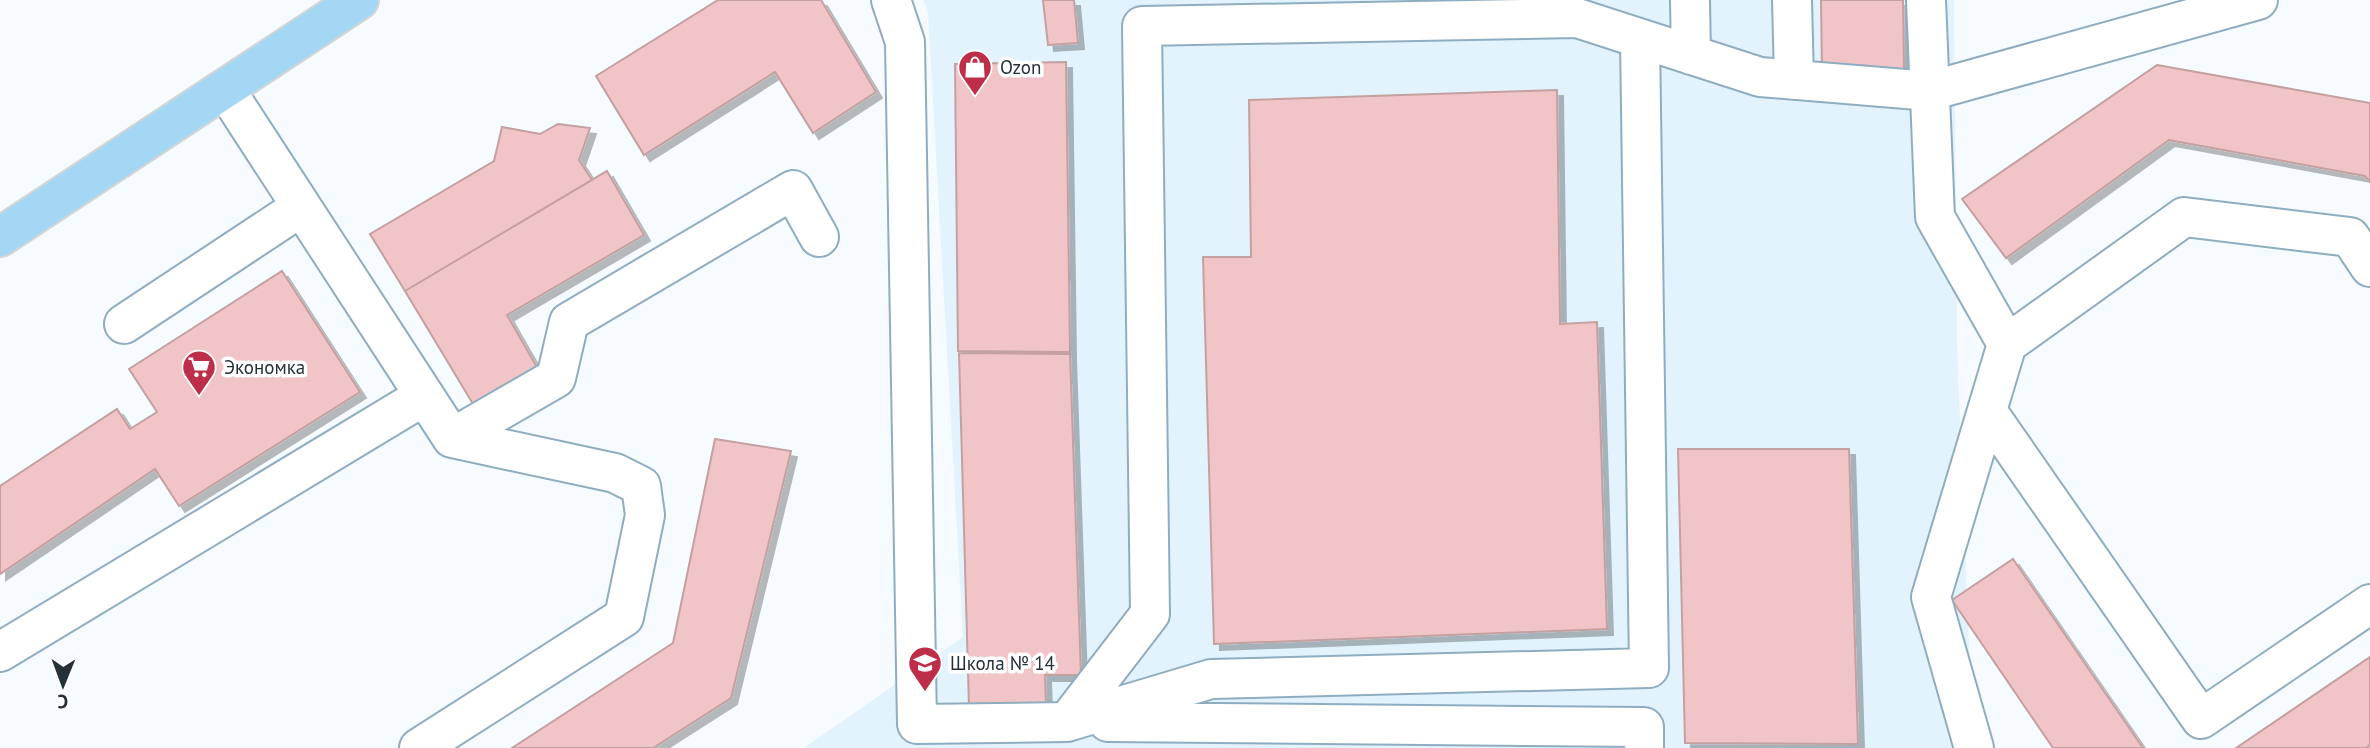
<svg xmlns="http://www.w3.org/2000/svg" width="2370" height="748" viewBox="0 0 2370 748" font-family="'PT Sans',sans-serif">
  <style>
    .built { fill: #e3f3fd }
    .building { fill: #f1c5c7; stroke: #c4a0a1; stroke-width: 2; filter: url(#shadow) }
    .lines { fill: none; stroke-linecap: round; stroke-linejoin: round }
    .minor-casing { stroke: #8fadc0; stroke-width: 42 }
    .major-casing { stroke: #d3d6d7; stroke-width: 42 }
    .minor { stroke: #fff; stroke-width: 38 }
    .major { stroke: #a4d7f4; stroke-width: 38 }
    .labels { text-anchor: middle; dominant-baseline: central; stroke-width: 7; stroke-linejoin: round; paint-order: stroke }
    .poi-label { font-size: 19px; fill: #253139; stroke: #fff; text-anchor: start }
  </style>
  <defs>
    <filter id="shadow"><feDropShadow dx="6" dy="6" stdDeviation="0" flood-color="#0004"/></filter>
  </defs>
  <rect width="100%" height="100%" fill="#f5fbff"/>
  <path class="built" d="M923,0H1954L1957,344L1973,748H804L963,637L928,11Z"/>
  <path class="building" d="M718,0H821L876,92L813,133L775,72L644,155L596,76Z
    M1043,0H1074L1078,43L1048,45Z
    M1821,0H1903L1904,73L1822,70Z
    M1066,62L1070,352L958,351L955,64Z
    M2157,65L2370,103V182L2365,176L2169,140L2006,258L1962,199Z
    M1557,90L1560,324L1597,322L1607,629L1214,644L1203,257H1251L1249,100Z
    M558,124L590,128L579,160L592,180L405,291L370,234L494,161L502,127L540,134Z
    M607,171L644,235L507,315L538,369L473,404L405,291Z
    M282,271L360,392L179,506L155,469L0,574V486L117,409L130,429L157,412L129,369Z
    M959,353L1070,354L1081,675H1045L1046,707H969Z
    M715,439L791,451L731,698L653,748H512L673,643Z
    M1678,449H1849L1858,744L1685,743Z
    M2013,559L2143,748H2053L1952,600Z
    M2370,657V745L2366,748H2236Z"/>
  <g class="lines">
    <g class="minor-casing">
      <path id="minor" d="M891,0L905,42L917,724L1067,722L1150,614L1142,26L1577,18L1760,77L1930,91L2258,0
        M1690,0L1691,55
        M1792,0L1794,80
        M1926,0L1935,217L2007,344L1931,597L1974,748
        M225,89L452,438L615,473L641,486L645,515L624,617L419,748
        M124,324L301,207
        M2007,344L2184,217L2350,237L2370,267
        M1987,411L2201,719L2370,604
        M452,438L556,378L569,322L793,190L819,237
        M0,652L424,396
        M1067,722L1211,679L1649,668L1640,39
        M1108,722L1644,727V748"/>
    </g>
    <g class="major-casing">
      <path id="major" d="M0,237L359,0"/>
    </g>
    <use href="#minor" class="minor"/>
    <use href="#major" class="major"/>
  </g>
  <defs>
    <g id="shop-pin" transform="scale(1.75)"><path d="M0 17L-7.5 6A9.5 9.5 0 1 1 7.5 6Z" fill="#bf2e49" stroke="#fff"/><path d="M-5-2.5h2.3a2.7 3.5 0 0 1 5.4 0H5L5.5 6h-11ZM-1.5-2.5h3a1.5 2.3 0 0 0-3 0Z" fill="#fff"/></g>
    <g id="supermarket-pin" transform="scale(1.75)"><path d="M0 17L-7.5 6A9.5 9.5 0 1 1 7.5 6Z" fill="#bf2e49" stroke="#fff"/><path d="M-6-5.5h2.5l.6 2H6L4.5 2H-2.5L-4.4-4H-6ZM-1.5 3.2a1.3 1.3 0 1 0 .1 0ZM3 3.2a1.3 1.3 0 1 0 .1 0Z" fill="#fff"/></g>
    <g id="school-pin" transform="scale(1.75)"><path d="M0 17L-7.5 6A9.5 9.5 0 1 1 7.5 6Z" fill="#bf2e49" stroke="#fff"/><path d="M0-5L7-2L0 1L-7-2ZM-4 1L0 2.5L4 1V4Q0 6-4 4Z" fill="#fff"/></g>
  </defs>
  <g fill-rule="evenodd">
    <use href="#shop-pin" x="975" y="67"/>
    <use href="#supermarket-pin" x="199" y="367"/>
    <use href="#school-pin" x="925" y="663"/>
  </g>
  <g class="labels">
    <g class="poi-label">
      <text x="1000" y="67">Ozon</text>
      <text x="224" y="367">Экономка</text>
      <text x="950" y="663">Школа № 14</text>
    </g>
  </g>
  <g transform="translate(63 685) rotate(181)" stroke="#ffffff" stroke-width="5" paint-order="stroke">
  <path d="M0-5L12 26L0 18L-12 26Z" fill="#253139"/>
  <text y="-10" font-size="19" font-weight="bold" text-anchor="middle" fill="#253139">С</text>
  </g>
</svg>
